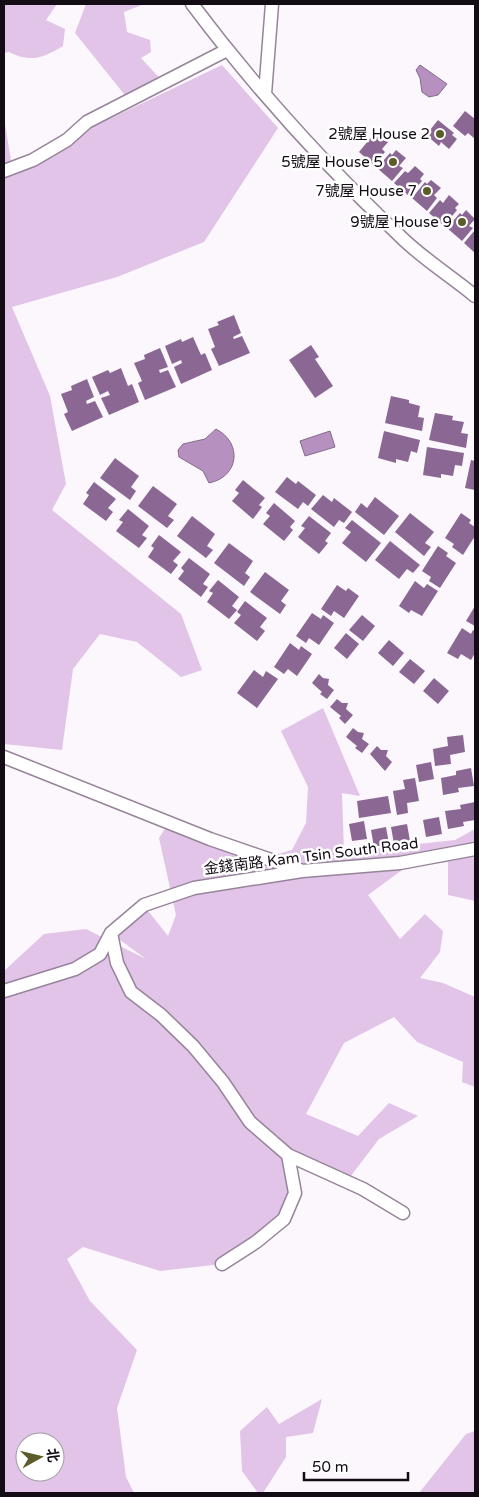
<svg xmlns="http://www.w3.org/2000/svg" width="479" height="1497" viewBox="0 0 479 1497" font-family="'Varela Round','Noto Sans SC',sans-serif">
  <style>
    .green { fill: #e1c4e8; fill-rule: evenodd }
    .water { fill: #b691c0; stroke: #85698d }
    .building { fill: #8b6794 }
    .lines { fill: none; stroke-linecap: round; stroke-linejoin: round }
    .street-casing { stroke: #97849b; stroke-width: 15 }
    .street { stroke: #fff; stroke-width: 12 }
    .poi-dot { fill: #5b5c29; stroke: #fff; stroke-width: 2 }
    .labels { text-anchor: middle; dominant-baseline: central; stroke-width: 5; stroke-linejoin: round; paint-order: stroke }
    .poi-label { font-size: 15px; fill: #130c15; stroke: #fff; text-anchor: end }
    .street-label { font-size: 15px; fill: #130c15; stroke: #fff }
  </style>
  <rect width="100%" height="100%" fill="#fbf7fc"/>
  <path class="green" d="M4,4H57L46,20L65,29L63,46C43,58 31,63 9,52L4,53Z
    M86,4H144L124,12L127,32L150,40L151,52L141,58L167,86L132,104L75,33Z
    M222,65L278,128L204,242L117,277L12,307L50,396L66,484L52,510L181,614L202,670L181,677L137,642L100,634L73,669L62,750L4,744V118L13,173L84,131Z
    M323,708L360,796L342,793L344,852L455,840L475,829V901L448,895V862L406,867L368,895L400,939L425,914L443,931L440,952L420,978L443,983L475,997V1087L462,1082L463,1062L417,1042L394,1017L344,1043L306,1114L358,1136L389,1103L418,1116L379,1139L347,1181L288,1155L289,1208L222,1264L160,1271L83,1247L67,1259L90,1301L137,1350L117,1408L126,1477L134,1493H4V971L44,934L86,929L146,959L116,937L140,910L149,912L168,936L176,915L159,838L166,827L264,858L292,850L306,823L308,787L281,731ZM25,1442H55V1472H25Z
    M322,1399L313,1433L286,1437V1457L263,1493H258L242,1471L240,1431L267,1407L279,1424Z
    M475,1431V1493H419L466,1434Z"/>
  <path class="water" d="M420,65L447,84L438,95L429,97L422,92L420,78L416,70Z
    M216,429C243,443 239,477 209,483L203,471L179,457L178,450L183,444L205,439Z
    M330,431L335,447L305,456L300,441Z"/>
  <path class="building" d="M465,111L475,119V139L468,133L465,136L453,126Z
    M438,120L454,133L452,135L457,139L449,149L441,142L439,146L426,135Z
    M379,134L388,142L382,149L385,152L374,165L359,152L372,136L375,138Z
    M396,150L406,158L399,166L403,168L392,181L377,168L390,153L392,155Z
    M415,166L424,174L420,179L422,181L409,196L394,183L405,171L408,173Z
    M431,180L441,188L434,195L437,198L427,211L412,198L425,182L427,184Z
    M449,195L459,204L455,208L457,210L444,226L429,213L440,200L443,203Z
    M466,210L475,219L469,226L473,228L462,241L447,228L460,213L462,215Z
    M475,230V253L464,243Z
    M234,315L241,333L233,337L234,339L242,336L250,353L219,366L211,349L215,347L208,329L219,325L217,322Z
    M193,337L201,355L205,353L212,370L181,384L174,367L182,363L181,360L172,364L165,346L181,339L182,342Z
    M311,345L319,357L315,359L333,386L315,398L289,360Z
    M160,348L168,367L159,370L160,373L168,370L176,387L145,400L138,383L142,381L134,363L145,359L144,355Z
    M121,368L128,386L132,384L139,402L109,415L101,398L110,395L108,391L100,395L92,377L108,370L110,373Z
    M87,379L94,397L86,401L87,404L95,401L103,417L72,431L64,414L68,412L61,394L72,390L71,386Z
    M391,396L409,400V403L420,406L418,417L424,418L422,431L385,423Z
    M435,413L453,416L452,420L464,422L461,433L468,434L466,448L429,440Z
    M384,431L420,440L417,453L411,451L408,462L396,459V463L378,458Z
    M427,447L464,453L462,466L455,465L453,476L441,474V478L423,475Z
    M115,458L139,476L131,487L136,491L130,500L100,478Z
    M471,460L475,461V490L465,488Z
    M287,477L296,484L298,481L316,495L308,506L303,502L298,509L275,492Z
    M243,480L265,498L259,505L262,507L253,519L232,501L239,493L235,490Z
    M94,482L116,499L108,508L113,512L106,521L83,504L89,495L86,493Z
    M153,486L177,504L168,516L174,520L167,528L138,506Z
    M323,495L332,502L334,498L352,512L344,523L339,520L334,527L311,509Z
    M375,497L399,516L384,535L355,512L361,503L367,508Z
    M274,503L295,521L290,527L293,530L284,541L263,524L270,516L266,513Z
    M128,509L149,526L142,535L147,538L139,548L116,531L123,522L119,520Z
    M410,513L434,532L425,543L431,547L424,556L395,532Z
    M461,513L471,520L469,523L475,527V536L463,555L452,547L454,544L445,538Z
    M192,516L215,534L207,546L213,550L206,558L177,536Z
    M309,516L331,533L325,541L328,543L319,554L298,537L305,528L301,526Z
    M352,520L381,543L366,562L342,543L351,532L345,528Z
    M159,535L181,552L173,561L178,565L171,574L148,557L154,548L151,546Z
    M390,541L420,565L413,573L407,569L399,579L375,560Z
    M229,543L253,561L245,573L250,577L244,586L214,563Z
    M438,546L448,553L446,556L456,563L440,588L429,581L431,577L422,571Z
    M189,558L210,574L203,584L208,587L201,597L178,579L184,571L181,568Z
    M265,572L289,590L281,601L286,605L280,614L250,592Z
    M218,580L239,597L232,606L237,610L229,619L207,602L213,593L209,591Z
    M415,581L424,588L427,584L438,591L422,616L411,610L409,613L399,606Z
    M337,585L346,591L348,588L359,596L344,618L334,611L331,616L321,609Z
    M245,601L267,618L260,627L265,631L257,641L234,623L241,615L237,612Z
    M475,606V626L466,621Z
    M312,613L321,619L323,615L334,623L319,645L309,638L306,643L296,636Z
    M362,615L375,626L363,641L349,630Z
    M462,628L471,634L473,630L475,631V653L471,660L461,654L458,659L447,653Z
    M346,633L359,644L347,659L334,648Z
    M389,640L404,653L393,666L378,653Z
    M290,643L299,650L301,646L312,654L297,676L288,669L284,674L274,667Z
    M410,659L425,671L414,684L399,672Z
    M254,670L263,677L266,671L278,679L257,708L237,693Z
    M319,674L323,678L329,679L328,685L334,690L327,699L320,694L322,692L312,683Z
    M434,678L449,691L438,704L423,691Z
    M337,699L342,703H348L346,709L353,715L345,724L339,718L341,716L330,707Z
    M353,728L358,732L364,733L362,739L369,744L362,753L355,748L357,746L346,737Z
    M463,735L465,752L450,755L451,764L435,766L433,749L448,746L447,737Z
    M377,746L381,750H388L386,756L392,762L385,771L370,754Z
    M431,762L434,779L419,782L416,765Z
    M471,768L474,786L458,788L459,792L443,795L441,778L456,775V771Z
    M415,778L419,801L407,803L408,813L397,815L393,791L405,789L403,780Z
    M388,796L391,813L359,818L357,801Z
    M475,802V820L463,822L464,826L448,829L445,811L461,809L460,805Z
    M439,817L442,834L426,837L423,820Z
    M364,821L367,839L352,841L349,824Z
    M407,824L410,841L394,844L391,827Z
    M386,827L389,844L374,847L371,830Z"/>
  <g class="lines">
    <g class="street-casing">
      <path id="street" d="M192,4C255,88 327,167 403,239C425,260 452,277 475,296
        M265,94L272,4
        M4,171L33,160L67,140L87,122L227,50
        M4,757L210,839L300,870
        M111,933L117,963L131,992L161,1015L193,1046L223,1082L250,1122L288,1155L295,1193L284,1219L256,1242L222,1264
        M4,991L75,969L100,954L111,933L144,905L194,888L302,871L400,863L475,849
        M288,1155L363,1189L403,1213"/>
    </g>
    <use href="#street" class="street"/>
  </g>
  <g class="poi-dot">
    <circle cx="440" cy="134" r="5"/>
    <circle cx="393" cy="162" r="5"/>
    <circle cx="427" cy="191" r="5"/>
    <circle cx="462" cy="222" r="5"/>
  </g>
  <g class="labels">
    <g class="poi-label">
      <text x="430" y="134">2號屋 House 2</text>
      <text x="383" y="162">5號屋 House 5</text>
      <text x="417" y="191">7號屋 House 7</text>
      <text x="452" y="222">9號屋 House 9</text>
    </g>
    <g class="street-label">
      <text transform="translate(311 856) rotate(-7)">金錢南路 Kam Tsin South Road</text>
    </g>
  </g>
  <rect width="479" height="1497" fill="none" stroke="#130c15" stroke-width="10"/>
  <g transform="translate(40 1457) rotate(82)"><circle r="24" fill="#ffffff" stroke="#a19ea1"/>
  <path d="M0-4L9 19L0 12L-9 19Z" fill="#5b5c29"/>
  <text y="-8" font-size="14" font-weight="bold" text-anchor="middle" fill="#130c15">北</text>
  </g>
  <path d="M304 1472v8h104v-8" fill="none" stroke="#130c15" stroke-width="2.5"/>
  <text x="312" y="1472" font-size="15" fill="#130c15" stroke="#ffffff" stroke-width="4" paint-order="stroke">50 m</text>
</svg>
